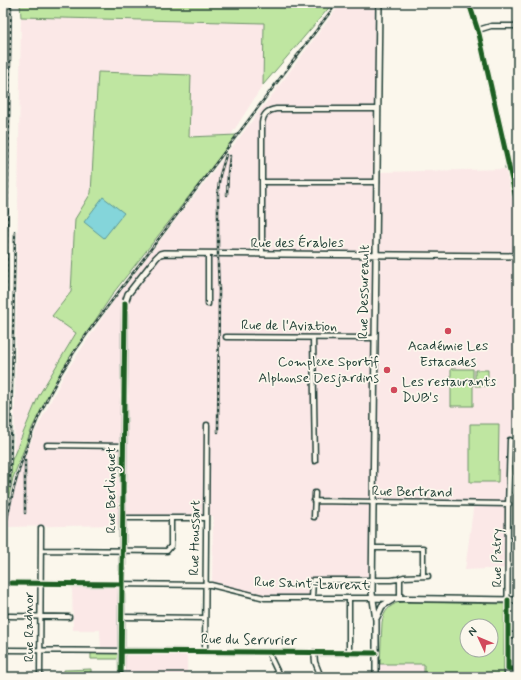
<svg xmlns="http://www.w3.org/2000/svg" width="521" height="680" viewBox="0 0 521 680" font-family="Mynerve,sans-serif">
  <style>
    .built { fill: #fbe8e7 }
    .green { fill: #bfe6a1; stroke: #6f926a; fill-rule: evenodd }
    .water { fill: #84d5da; stroke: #5c9898 }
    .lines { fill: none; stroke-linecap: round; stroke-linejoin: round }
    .minor-casing { stroke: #1f3d34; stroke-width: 7 }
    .tertiary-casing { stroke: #1f3d34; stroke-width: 8 }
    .minor { stroke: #fbf7ec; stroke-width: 4 }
    .tertiary { stroke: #fbf7ec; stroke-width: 5 }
    .rail-casing { stroke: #1f3d34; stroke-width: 2.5 }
    .rail { stroke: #fbf7ec; stroke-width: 1; stroke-dasharray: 3; stroke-linecap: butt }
    .cycleway-casing { stroke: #fbf7ec; stroke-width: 8 }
    .cycleway { stroke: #1b5e20; stroke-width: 5 }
    .poi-dot { fill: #d1495b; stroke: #fbf7ec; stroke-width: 1.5 }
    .labels { text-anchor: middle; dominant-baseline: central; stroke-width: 3.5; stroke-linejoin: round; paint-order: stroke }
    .street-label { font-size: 14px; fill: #1f3d34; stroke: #fbf7ec }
    .poi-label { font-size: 14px; fill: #1f3d34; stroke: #fbf7ec }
  </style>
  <rect width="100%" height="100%" fill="#fbf7ec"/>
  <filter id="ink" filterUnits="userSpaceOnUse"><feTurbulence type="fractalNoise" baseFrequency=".025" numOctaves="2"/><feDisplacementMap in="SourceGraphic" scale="8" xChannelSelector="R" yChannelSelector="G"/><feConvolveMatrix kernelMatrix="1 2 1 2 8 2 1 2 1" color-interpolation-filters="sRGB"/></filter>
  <g filter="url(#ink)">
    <path class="built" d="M341,3H381L374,580L312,579L311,596H264L212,582L213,516L121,515V525L4,527L20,468L35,432L65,373L115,299L275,91Z
      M21,17L264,23L263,85L231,135L189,137L98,72L91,193L75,219L71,292L52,316L76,333L39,395L14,455Z
      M507,169L518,206V256H379V172Z
      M379,258H518V404L511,436L509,568L465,570L474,502H376Z
      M122,584L124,650L101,649L100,630H73L72,585Z
      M125,652H187V677H125Z
      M380,664H424V677H380Z"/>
    <path class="green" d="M3,3H6L3,159Z
      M20,3H333L263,85L264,23L21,17Z
      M98,72L191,75L189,137L237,135L114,292L59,375L32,428L13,478L4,518L9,467L39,395L76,333L52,316L71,292L75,219L91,193Z
      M451,369H473V406H451Z
      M475,370H488V386H475Z
      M518,420V545H513L514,436Z
      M470,424H499L498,482H470Z
      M399,602L508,604L507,677H424V664H380L382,622C384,611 389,606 399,602ZM467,626H491V650H467Z
      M91,651L123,652V659H91Z
      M91,669V677H64V670Z"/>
    <path class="water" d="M103,197L124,213L104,238L84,222Z"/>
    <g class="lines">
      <g class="minor-casing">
        <path id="minor" d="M469,3L479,34L518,207
          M478,30L491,26H518
          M508,167H518
          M262,182H377
          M262,254V123C263,114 268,110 276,109H377
          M208,304V254
          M226,337L375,338
          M313,338L315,461
          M47,445L123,446
          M314,501L509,504
          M314,517L315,493
          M123,518H206
          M373,548H423V576
          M41,550L167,551L171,546V518
          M11,583L211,585L265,598H372
          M312,598L313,580H391L398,579L404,577L428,576
          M400,599V578
          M9,616L69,617
          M122,617L205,618
          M508,635H518
          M8,650L376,653
          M205,651L207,425
          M268,652L280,677
          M314,652L315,662L321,677
          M349,653V598
          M508,669H518
          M40,677L41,528
          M507,677L508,507L510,440"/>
      </g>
      <g class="tertiary-casing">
        <path id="tertiary" d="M372,598L518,600
          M377,617L382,606L392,600
          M121,677L125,303L128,294L156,258L160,254L164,253L518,256
          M376,677V620L372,593L379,3"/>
      </g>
      <use href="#minor" class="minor"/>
      <use href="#tertiary" class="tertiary"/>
      <g class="rail-casing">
        <path id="rail" d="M227,195L228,173L230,156
          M218,432L219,290L218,266V190L220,175L226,155
          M3,480L11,3
          M10,487L15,232
          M25,513V460
          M3,543C14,465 42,394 89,331L337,3"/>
      </g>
      <use href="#rail" class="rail"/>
      <g class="cycleway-casing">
        <path id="cycleway" d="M469,3L479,34L518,207
          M11,583L122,584
          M508,600V669H518
          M121,651L376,653
          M121,677L125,303"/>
      </g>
      <use href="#cycleway" class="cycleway"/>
    </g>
  </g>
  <g class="poi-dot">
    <circle cx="448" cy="331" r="4"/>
    <circle cx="387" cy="370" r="4"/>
    <circle cx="394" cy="390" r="4"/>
  </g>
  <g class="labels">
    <g class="street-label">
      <text x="297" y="243">Rue des Érables</text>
      <text transform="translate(364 292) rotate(-89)">Rue Dessureault</text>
      <text transform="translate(289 326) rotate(1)">Rue de l'Aviation</text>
      <text transform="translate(111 490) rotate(-90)">Rue Berlinguet</text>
      <text transform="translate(412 492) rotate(1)">Rue Bertrand</text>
      <text transform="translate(195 538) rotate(-89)">Rue Houssart</text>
      <text transform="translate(497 558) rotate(-90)">Rue Patry</text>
      <text transform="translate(312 584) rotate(2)">Rue Saint-Laurent</text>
      <text transform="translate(29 627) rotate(-90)">Rue Radnor</text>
      <text transform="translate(249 640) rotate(1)">Rue du Serrurier</text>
    </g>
    <g class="poi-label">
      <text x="448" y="346">Académie Les<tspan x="448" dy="16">Estacades</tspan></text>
      <text x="379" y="362" text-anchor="end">Complexe Sportif<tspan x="379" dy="16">Alphonse Desjardins</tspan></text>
      <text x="402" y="382" text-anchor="start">Les restaurants<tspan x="402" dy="16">DUB's</tspan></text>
    </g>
  </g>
  <rect width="521" height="680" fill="none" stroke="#fbf7ec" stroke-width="16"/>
  <rect x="8" y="8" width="505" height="664" fill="none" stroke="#1f3d34" stroke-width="1.5" filter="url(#ink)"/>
  <g transform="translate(479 638) rotate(314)"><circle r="19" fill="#fbf7ec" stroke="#a3ada2"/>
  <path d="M0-3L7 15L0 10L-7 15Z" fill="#d1495b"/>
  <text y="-6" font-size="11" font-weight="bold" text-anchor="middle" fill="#1f3d34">N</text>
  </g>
</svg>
